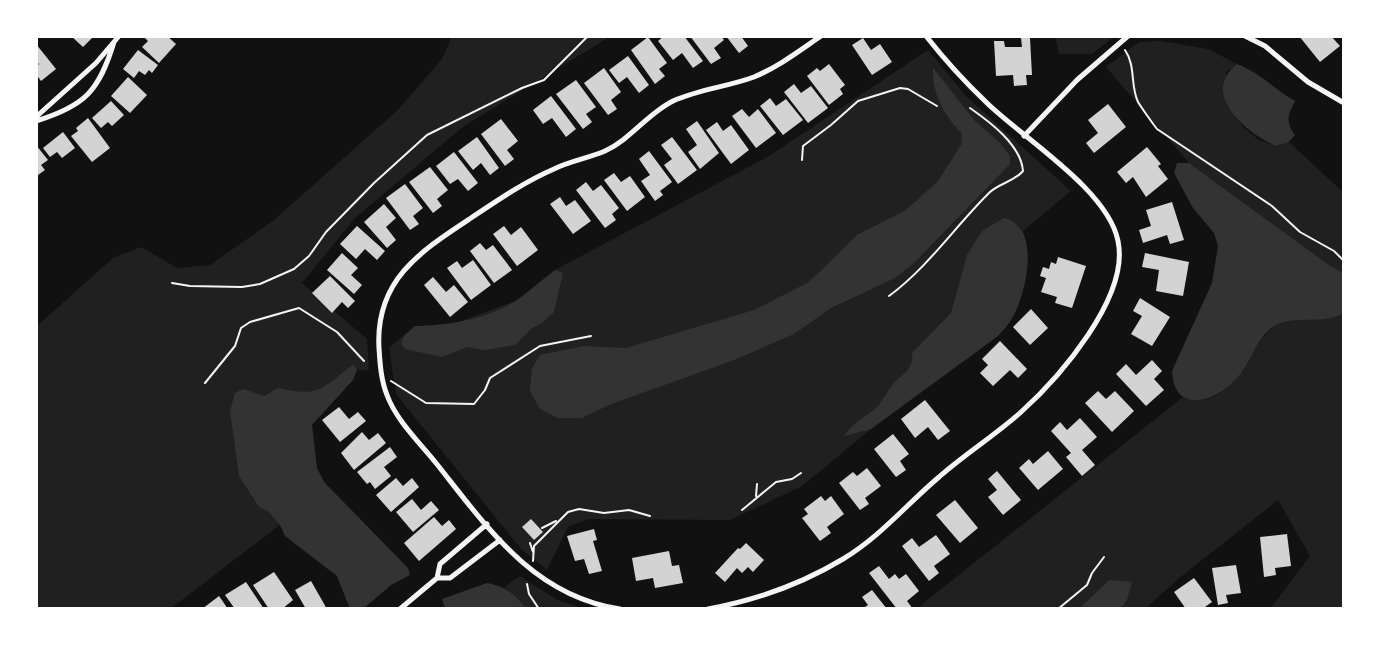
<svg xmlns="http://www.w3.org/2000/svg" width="1380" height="645" viewBox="0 0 1380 645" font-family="'Source Sans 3',sans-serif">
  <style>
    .green { fill: #202020 }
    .water { fill: #333 }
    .building { fill: #d3d3d3 }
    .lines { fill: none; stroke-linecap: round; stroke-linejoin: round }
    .path { stroke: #f5f5f5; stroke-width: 2 }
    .minor { stroke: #f5f5f5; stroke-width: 5 }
  </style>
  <rect width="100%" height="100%" fill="#111"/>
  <path class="green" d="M452,36H611L464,126L355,218L302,283L367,339L369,370H357L354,365L326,387L303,394L280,525L170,609H36V327L113,258L141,247L177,268L210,265L274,220L398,110L442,59Z
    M1055,36H1115L1092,54H1059Z
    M1161,41L1208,49L1237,64L1226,72L1227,106L1244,128L1259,140L1276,146L1289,142L1344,193V273L1329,265L1189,163L1106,67L1139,42Z
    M928,50L966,96L1071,191L1023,231C1035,266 1021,309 998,336L871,429L802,486L730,520L588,519L568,527L547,570L521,549L396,394L389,348L415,326L451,325L517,300L555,270L769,156Z
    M1344,313V609H1270L1310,556L1278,500L1178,579L1145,609H916L1182,398C1231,414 1245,352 1272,328C1290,312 1323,325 1344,313Z
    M520,576L557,600L586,609H526L517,597L505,587Z"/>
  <path class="water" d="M1237,64C1259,72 1274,89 1295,101C1288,115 1285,121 1295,135L1289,142L1276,146C1247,134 1199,94 1237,64Z
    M933,68L975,121L998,141L1010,156V164L915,262L895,278L831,308L794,334L734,360L609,405L582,418H558L540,409L530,391L532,368L540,355L584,346L626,348L754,310L809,282L857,235L906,210L938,181L961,145L962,134C944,115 932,94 933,68Z
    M1177,163H1189L1329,265L1344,273V313C1324,325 1298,315 1278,324C1258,333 1251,363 1237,378C1216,402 1174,416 1172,371L1212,283L1218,246L1214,233L1193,208L1174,173Z
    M1004,218C1041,227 1027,289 1014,315C1010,323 1004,329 998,336L871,429L844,436C852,422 867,417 878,406C884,399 887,391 893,384C903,373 914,370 912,353L951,313L967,255L982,231Z
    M555,270L563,273L554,312L542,323L532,328L515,345L485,350L467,347L442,357L405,349L401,344L404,336L415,326C451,325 489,319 520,298C532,289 543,279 555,270Z
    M354,364L357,370L353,380L312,425L317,468L324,482L408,568L410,575L391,585L363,609H350L337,576L285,536L280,525L269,512L259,507L239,476L230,411L235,393L243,389L264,396L278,388C320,398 322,388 354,364Z
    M1109,580L1132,582L1127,600L1120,609H1079Z
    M487,583C506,587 515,593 526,609L445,608L442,599Z"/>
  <path class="building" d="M71,36H94L83,47Z
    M143,36H167L176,44L159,63L142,47L148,41Z
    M664,36H684L703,61L693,68L682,53L673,60L658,41Z
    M690,36H721L724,40L714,48L721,58L711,64Z
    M726,36H741L748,46L739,53Z
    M1299,36H1331L1340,46L1320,62Z
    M648,37L667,63L659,69L665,76L655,84L631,50Z
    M863,38L871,50L880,44L892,62L872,75L852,45Z
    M1021,38H1030L1032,75H1026L1027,85L1014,86L1013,75L996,76L994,41H1004L1005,47H1022Z
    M36,44L56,69L41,81L36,74V67L39,64L36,61Z
    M138,50L158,65L152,73L149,70L145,75L139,71L134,78L123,69Z
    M628,56L649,85L639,93L627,77L619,83L609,70Z
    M829,64L845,85L840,89L843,94L829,105L807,76L817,68L820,71Z
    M604,68L621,92L611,100L617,109L608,115L584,83Z
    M128,77L147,95L130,113L111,96Z
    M576,80L596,107L586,114L592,122L583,129L556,94Z
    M794,84L801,93L811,86L828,108L808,123L784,92Z
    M551,96L576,129L566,137L552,118L543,124L533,110Z
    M770,98L776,106L786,99L803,120L783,135L760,106Z
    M111,101L124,115L112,126L108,122L101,128L92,118Z
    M1108,104L1126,127L1094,153L1086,143L1098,133L1088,120Z
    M742,109L749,117L758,109L776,133L756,148L732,116Z
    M88,118L110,148L92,162L71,136L78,131L76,128Z
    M501,119L518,141L507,150L514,159L505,166L481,134Z
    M697,121L719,153L700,169L688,152L697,145L686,129Z
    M717,122L723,131L731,125L749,150L731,164L706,130Z
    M63,132L75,148L62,158L57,152L50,157L43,148Z
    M477,137L499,168L490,175L481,163L473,170L458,151Z
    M672,137L697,170L678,184L664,165L672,159L661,145Z
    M36,145L48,160L41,165L45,170L38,175L36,172Z
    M1147,147L1161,164L1158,166L1168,179L1146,197L1133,177L1126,183L1117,172Z
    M649,151L672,182L660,191L663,195L655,201L641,181L650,175L639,159Z
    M454,152L478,183L468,191L458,179L450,184L436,166Z
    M430,167L448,190L437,199L442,206L433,213L409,182Z
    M614,173L621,182L630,176L645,197L627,211L604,180Z
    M586,182L593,191L601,185L619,208L612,214L616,220L605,228L576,190Z
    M405,184L423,208L413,216L419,224L410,230L386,198Z
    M560,197L566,206L575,200L591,221L573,234L550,204Z
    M1172,202L1184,240L1170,244L1167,235L1143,243L1139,230L1151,226L1146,210Z
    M384,204L396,218L386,227L396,240L387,248L364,222Z
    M357,226L385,251L377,260L365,249L356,259L340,244Z
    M504,226L511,235L521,227L538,250L517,266L493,234Z
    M480,243L486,250L493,245L512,270L494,283L470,251Z
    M342,253L358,268L351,275L362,285L354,294L327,270Z
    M1145,253L1189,262L1183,296L1156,291L1159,270L1142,267Z
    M1058,257L1086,266L1072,308L1055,303L1057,297L1041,292L1046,278L1040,276L1043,267L1049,269L1051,262L1056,264Z
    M473,260L491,285L471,300L447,268L457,261L462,268Z
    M330,276L355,301L348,308L342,302L332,313L312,293Z
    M433,277L446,292L454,285L468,302L450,317L424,285Z
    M1140,298L1170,317L1152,346L1131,334L1142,316L1133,311Z
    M1031,309L1048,328L1030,345L1013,327Z
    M1000,341L1027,369L1018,378L1010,370L993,386L980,373L988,365L982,359Z
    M1152,360L1162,371L1154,379L1164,390L1146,406L1116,374L1126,364L1136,375Z
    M1098,391L1106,399L1115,391L1134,411L1112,432L1085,403Z
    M925,400L950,431L938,440L928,427L915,438L901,419Z
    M339,407L349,419L358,412L366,421L340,442L322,420Z
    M1080,418L1097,437L1082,450L1095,465L1082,476L1066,457L1071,453L1051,431L1060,422L1067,430Z
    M362,432L369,440L378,433L386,443L354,470L341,453Z
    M893,434L909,454L900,461L906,470L896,477L874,449Z
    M390,447L397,457L384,467L391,476L375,489L370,482L367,484L357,472Z
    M1048,451L1063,469L1038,490L1019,468L1029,459L1033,464Z
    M867,468L881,486L865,498L869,504L860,510L839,483L853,472L857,476Z
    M997,471L1021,500L1003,515L988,497L997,490L988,479Z
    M396,478L403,486L412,478L419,487L391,512L376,495Z
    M821,496L825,501L831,496L844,514L827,527L831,533L820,541L802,518L808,514L804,509Z
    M412,499L421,510L431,501L439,510L413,532L396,512Z
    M955,500L978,528L960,543L936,515Z
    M434,517L442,526L449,520L456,529L419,561L404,543Z
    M531,519L543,532L534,540L522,527Z
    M594,529L597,540L593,541L602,571L589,574L584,559L575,561L567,536Z
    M1287,534L1291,566L1275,568L1276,575L1264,577L1260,537Z
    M936,535L950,554L934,566L939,573L929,581L902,546L912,538L919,547Z
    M746,543L764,560L753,572L748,567L742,573L737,568L725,582L715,573L738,548L740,549Z
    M669,551L672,566L679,565L683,583L655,588L653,578L636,581L632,558Z
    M1236,565L1241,593L1226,595L1228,603L1218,605L1212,568Z
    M879,566L889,579L895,574L899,579L906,574L919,591L907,601L913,609H897L869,573Z
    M274,572L293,600L282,609H269L253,585Z
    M1194,578L1212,602L1202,609H1186L1174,592Z
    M311,581L327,609H306L295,590Z
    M246,582L264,609H235L225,595Z
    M872,590L887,609H862L868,605L862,597Z
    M219,596L228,609H202Z"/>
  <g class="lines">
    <path class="path" d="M1125,50C1136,66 1130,85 1138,102C1141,107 1153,124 1157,129L1272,206L1300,232L1334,251L1344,261
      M802,160L803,146L831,125L858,101L900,88L908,89L937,106
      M172,283L190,286L242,287L260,284L294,269L309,256L326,232L374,183L427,135L522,88L544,80L588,36
      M889,296C927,268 954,228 987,195C997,183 1013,183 1023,171C1021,145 990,122 970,108
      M391,381L426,403L474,404L485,390L490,378L540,346L591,336
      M205,383L235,346L241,328L250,322L299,308L337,332L364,361
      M756,496L757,484
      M742,510L776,482L792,479L801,473
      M542,528L556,521
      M530,543L533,552
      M533,561L534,546L568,512L579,509L604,513L629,510L650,516
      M527,584L529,594L539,609
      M1058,609L1087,585L1092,573L1104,557"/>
    <path class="minor" d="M1245,36L1265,46L1308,82L1344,103
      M36,117L96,63L119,36
      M36,121C85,106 99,91 114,42
      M1024,136L1077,80L1128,36
      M437,578H450L500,540
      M400,609L437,578L440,564L487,524
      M620,609C533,596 487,527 436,463C420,443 396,420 387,395C381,380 380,364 379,348C375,280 421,251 471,218C498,200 524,182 554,169C570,161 589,158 605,151C631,139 647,114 673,101C699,89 727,87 754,77C778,67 799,51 821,36
      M708,609C757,600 800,585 843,559C880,537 907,504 939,477C965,454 994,436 1020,413C1059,378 1130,297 1118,241C1108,190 1024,139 987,103C966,83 944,59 926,36"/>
  </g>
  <rect width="1380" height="645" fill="none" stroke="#ffffff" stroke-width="76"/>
</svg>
